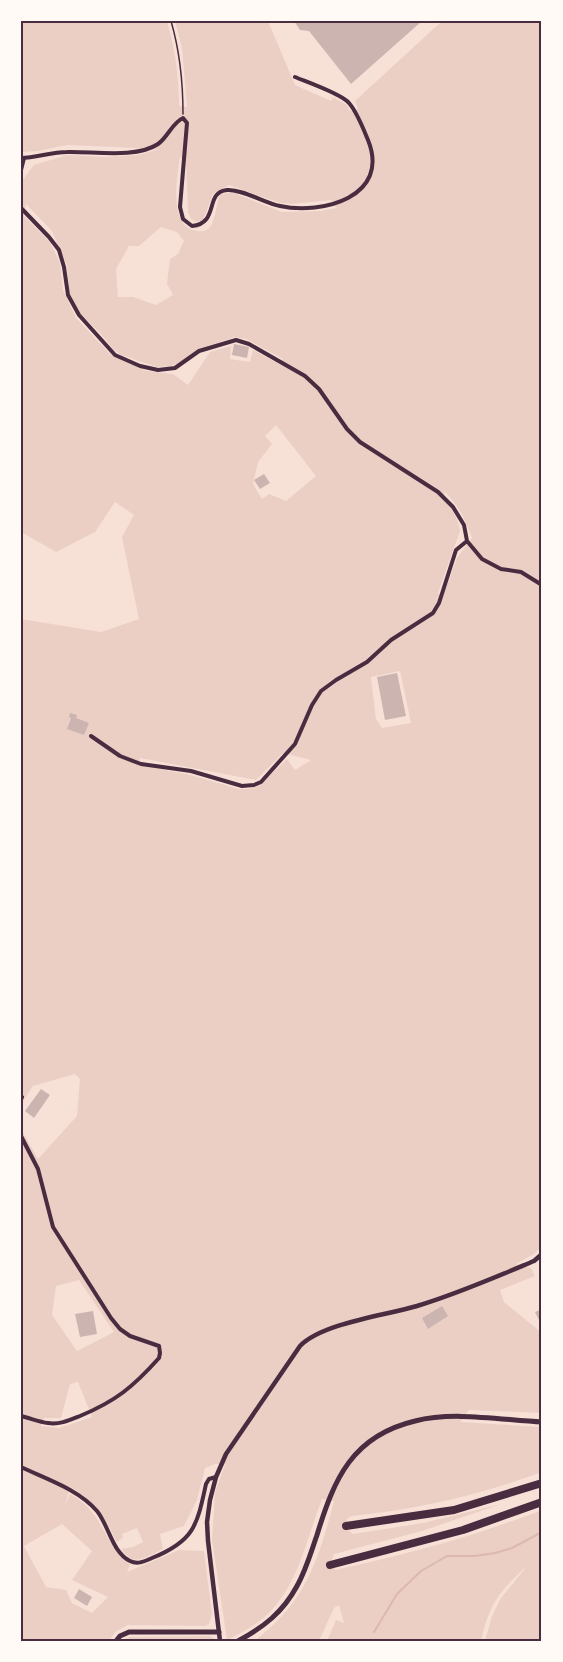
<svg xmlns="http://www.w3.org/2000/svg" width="563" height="1662" viewBox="0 0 563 1662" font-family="Lora,serif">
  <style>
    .green { fill: #ebcfc5; fill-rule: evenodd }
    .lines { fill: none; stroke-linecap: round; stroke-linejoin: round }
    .stream { stroke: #dcb8b0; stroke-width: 2 }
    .building { fill: #ccb4b1 }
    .path { stroke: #4a2c40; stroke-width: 1.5 }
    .minor { stroke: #4a2c40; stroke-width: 4 }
    .tertiary { stroke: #4a2c40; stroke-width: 4.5 }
    .secondary { stroke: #4a2c40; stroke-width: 5 }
    .motorway { stroke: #4a2c40; stroke-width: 8 }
    .neatline { fill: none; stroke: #4a2c40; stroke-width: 2 }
  </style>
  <rect width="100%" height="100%" fill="#f7e1d7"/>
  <path class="green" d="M21,21H167C175,50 179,76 179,106L187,107L182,48L175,21H268L295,85L331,101L333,97L347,105L350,111L358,109L355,101L442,21H542V1246L534,1254L516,1264L531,1268L535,1276L500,1290L504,1302L542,1333V1413L469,1410L460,1422L542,1427V1472C480,1495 417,1510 351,1516L347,1519L346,1528L353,1534L423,1523L501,1504L422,1531L334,1554L331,1562L335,1570C405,1555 475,1536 542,1510V1637L539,1641H485L492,1616L501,1598L527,1566C499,1592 490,1602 481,1641H327L336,1620L344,1623L339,1605L334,1608L319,1641H254C306,1602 318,1561 334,1501L322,1499C306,1540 299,1584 267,1615C255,1626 241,1633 227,1640L212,1540L215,1493L225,1464H215L205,1468L197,1500L184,1526L160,1534L163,1549C146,1557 134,1568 121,1549L133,1547L143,1542L137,1528L122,1534L123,1538L117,1542C103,1515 97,1503 70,1487L65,1506L70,1494C106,1513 103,1547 130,1564L127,1572L179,1550L204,1551L212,1614L209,1624L205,1626L128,1625L115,1632L109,1641H21V1129L38,1159L77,1116L80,1079L75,1074L33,1086L21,1104V619L101,632L139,619L122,537L134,515L115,502L95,532L56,552L21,532V182L34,165L67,155L104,157L138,155L159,149L67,145L38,151L21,152ZM180,157L186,161L188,212L191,219L196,222L203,220L213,194L229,185L280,203L292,204L331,200L336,208L321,211L282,212L234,193H227L220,195C216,205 216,218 210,227C206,232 200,232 193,230C169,223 177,176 180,157ZM26,204L52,231L67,265L70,295L80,313L100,333L113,349L121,355L157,367L170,366L180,363L198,349L235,337L246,339L283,359L279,364L253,350L250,362L230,359L231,346L210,352L188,385L173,374L146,371L110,354L76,318L63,290L60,263L50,242L24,216ZM161,227L177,232L184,241L178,254L170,259L167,284L173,295L156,305L133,297H118L116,269L129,246H139ZM276,425L316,476L286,501L269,494L262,499L253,484L258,462L272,444L265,436ZM445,492C459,506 465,519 472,538L457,558L443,596L438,593L460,531C458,517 452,509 442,499ZM400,671L411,723L382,728L376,719L371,677ZM283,753L311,760L295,770L287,759L260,785L249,789H239L191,775L138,765L140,758L256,780ZM79,1280L114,1332L77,1351L52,1315L56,1286ZM78,1382L92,1417L59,1428L41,1426L44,1418H61L70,1384ZM62,1524L92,1551L72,1580L108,1597L92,1613L72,1603L66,1590L46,1587L24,1546Z
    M210,1636L214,1638L215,1641H121L129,1637Z"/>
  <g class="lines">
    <path class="stream" d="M374,1632L397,1594L421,1571L447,1556H475L495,1553L512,1548L542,1532"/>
  </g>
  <path class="building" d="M294,21H422L351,84L309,31L300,30Z
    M234,344L249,347L247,358L232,355Z
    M264,474L270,483L260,489L254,480Z
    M397,673L406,716L385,720L377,677Z
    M70,713L77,715L76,718L89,723L84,735L67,729L71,718L69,717Z
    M41,1089L50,1095L34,1118L25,1111Z
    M442,1306L448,1316L428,1329L422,1318Z
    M540,1310L542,1313V1326L535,1312Z
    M93,1311L97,1334L80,1337L75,1314Z
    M79,1589L92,1597L87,1606L74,1598Z"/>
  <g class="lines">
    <path class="path" d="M171,21C180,52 183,82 183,114"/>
    <path class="minor" d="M21,158C36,158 51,152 67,152C92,151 136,159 158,144C168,137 172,123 183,118L187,123L180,207L183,219L192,226C220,223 204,192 227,190C243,189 264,203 280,206C322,215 391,197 368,140C363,128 357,112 349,103C342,94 307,82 295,77
      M21,170L24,158
      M21,208L49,237L59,250L64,267L68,295L79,315L115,355L140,366L158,370L175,368L199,351L236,340L249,344L305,376L319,389L347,429L360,442L438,492L453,507L464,525L467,541L482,559L501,569L521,572L542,585
      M542,478V481
      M91,736L120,756L141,764L191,771L242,786L254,785L261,782L295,744L312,705L321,691L336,680L367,662L391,640L433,613L439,603L456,550L467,541
      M21,1099L22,1097
      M21,1136L38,1169L53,1227L111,1318L120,1329L130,1336L159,1346L160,1353L159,1358C133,1387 116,1401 80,1416C70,1420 59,1425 48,1423C39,1422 30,1418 21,1416
      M21,1467C46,1479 78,1489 97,1511C109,1526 112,1552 130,1561C138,1565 145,1561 152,1558C194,1541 197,1526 206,1484L209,1479L216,1477"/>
    <path class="tertiary" d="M220,1641L208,1541L207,1522L210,1500L216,1477L226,1454L300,1346C322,1323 387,1315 417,1306C457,1294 496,1277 534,1261L542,1254"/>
    <path class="secondary" d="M116,1641L120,1636L129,1632H219
      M238,1641C264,1627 283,1612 297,1586C306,1570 311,1552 317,1535C334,1479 352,1436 415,1421C453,1411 502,1420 542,1422"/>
    <path class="motorway" d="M346,1526L454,1510L542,1483
      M330,1565L463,1530L542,1502"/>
  </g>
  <rect width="563" height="1662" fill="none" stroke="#fffaf5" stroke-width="45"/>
  <rect x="22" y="22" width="518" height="1618" class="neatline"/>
</svg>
